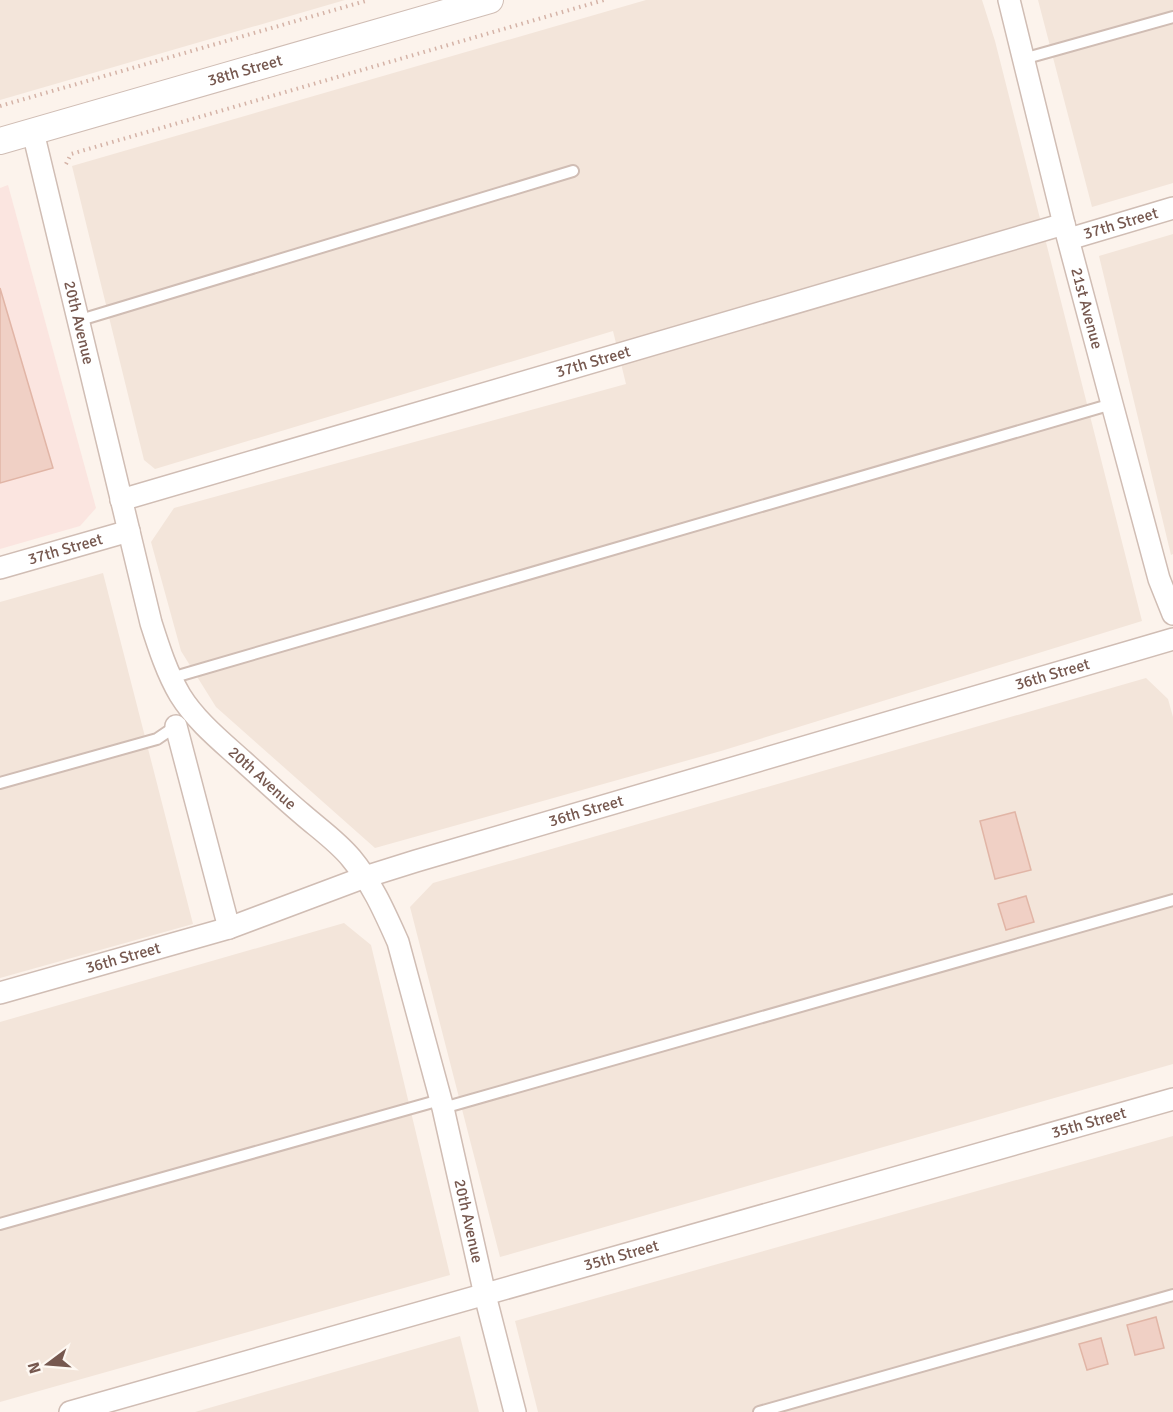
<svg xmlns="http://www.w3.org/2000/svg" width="1173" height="1412" viewBox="0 0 1173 1412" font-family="Signika,sans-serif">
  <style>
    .residential { fill: #f3e5da }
    .commercial { fill: #fbe5e0 }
    .building { fill: #f0d0c5; stroke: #e1b5a6; stroke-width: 1.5 }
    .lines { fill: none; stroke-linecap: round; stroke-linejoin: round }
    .service-casing { stroke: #d0bdb4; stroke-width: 14 }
    .minor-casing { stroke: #d0bdb4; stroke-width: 24 }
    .tertiary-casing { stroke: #d0bdb4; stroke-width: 28 }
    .path { stroke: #d5b3a7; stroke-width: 4; stroke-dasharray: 1.5 4.5; stroke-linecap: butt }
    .service { stroke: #fff; stroke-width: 10 }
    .minor { stroke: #fff; stroke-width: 21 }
    .tertiary { stroke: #fff; stroke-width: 26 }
    .labels { text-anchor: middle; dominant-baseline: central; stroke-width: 6; stroke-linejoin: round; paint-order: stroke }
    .street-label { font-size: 16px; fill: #76584f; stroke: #fef8f2 }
  </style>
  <rect width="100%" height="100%" fill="#fcf3ec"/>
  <path class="residential" d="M0,0H345L0,100Z
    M646,0H982L995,41L1142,621L721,751L375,848L216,707L181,651L151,542L174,508L626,384L613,331L155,469L144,460L72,166Z
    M1038,0H1173V183L1092,207Z
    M1173,234V554L1171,555L1099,256Z
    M103,573L193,924L0,978V602Z
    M1146,678L1168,699L1173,717V1064L500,1257L410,907L433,883Z
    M344,923L371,945L450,1275L0,1402V1022Z
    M1173,1136V1412H538L515,1321Z
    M460,1336L479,1412H195Z"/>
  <path class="commercial" d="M8,185L96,508L80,526L0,549V188Z"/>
  <path class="building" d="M0,288L53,468L0,483Z
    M1015,812L1031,870L995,879L980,821Z
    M1026,896L1034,922L1006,930L998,904Z
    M1156,1317L1164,1348L1135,1355L1127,1325Z
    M1101,1338L1108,1364L1087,1370L1079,1344Z"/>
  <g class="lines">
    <g class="service-casing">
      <path id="service" d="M1023,59L1173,17
        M77,321L573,171
        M171,678L1112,404
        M0,783L157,739L179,724
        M443,1108L1173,900
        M0,1224L440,1100
        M759,1412L1173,1295"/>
    </g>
    <g class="minor-casing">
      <g id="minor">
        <path id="s1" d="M1009,0L1064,224L1112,404L1159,579L1173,614"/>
        <path id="s2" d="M33,132L151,623C159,648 167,673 180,695C196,721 221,741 243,761C262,778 281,796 301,813C318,828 337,841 351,858C372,883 385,913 398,942L443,1108L485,1295L515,1412"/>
        <path id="s3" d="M1069,239L1173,208"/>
        <path id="s4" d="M121,500L1064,224"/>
        <path id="s5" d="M0,568L129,531"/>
        <path d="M176,726L229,928"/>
        <path id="s6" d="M0,993L229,928L365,877L416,861L1173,639"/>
        <path id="s7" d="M70,1412L1173,1099"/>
      </g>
    </g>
    <g class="tertiary-casing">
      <g id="tertiary">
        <path id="s8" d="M0,141L490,0"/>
      </g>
    </g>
    <path class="path" d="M0,106L369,0
      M66,164L71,154L604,0"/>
    <use href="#service" class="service"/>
    <use href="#minor" class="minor"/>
    <use href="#tertiary" class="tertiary"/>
  </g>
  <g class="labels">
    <g class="street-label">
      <text stroke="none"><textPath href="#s8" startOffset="255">38th Street</textPath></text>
      <text stroke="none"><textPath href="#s3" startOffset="54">37th Street</textPath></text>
      <text stroke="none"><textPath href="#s1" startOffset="318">21st Avenue</textPath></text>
      <text stroke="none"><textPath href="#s2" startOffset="196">20th Avenue</textPath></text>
      <text stroke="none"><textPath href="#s4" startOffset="492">37th Street</textPath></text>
      <text stroke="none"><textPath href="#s5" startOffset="68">37th Street</textPath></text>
      <text stroke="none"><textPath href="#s6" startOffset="1100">36th Street</textPath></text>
      <text stroke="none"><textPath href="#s2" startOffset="700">20th Avenue</textPath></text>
      <text stroke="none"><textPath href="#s6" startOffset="614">36th Street</textPath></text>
      <text stroke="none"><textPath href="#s6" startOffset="128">36th Street</textPath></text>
      <text stroke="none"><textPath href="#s7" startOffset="1059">35th Street</textPath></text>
      <text stroke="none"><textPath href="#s2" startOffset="1204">20th Avenue</textPath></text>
      <text stroke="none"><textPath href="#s7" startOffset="573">35th Street</textPath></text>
    </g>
  </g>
  <g transform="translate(48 1364) rotate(254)" stroke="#fef8f2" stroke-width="4.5" paint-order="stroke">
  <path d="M0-4.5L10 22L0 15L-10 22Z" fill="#76584f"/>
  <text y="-9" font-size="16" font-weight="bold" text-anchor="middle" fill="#76584f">N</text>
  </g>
</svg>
